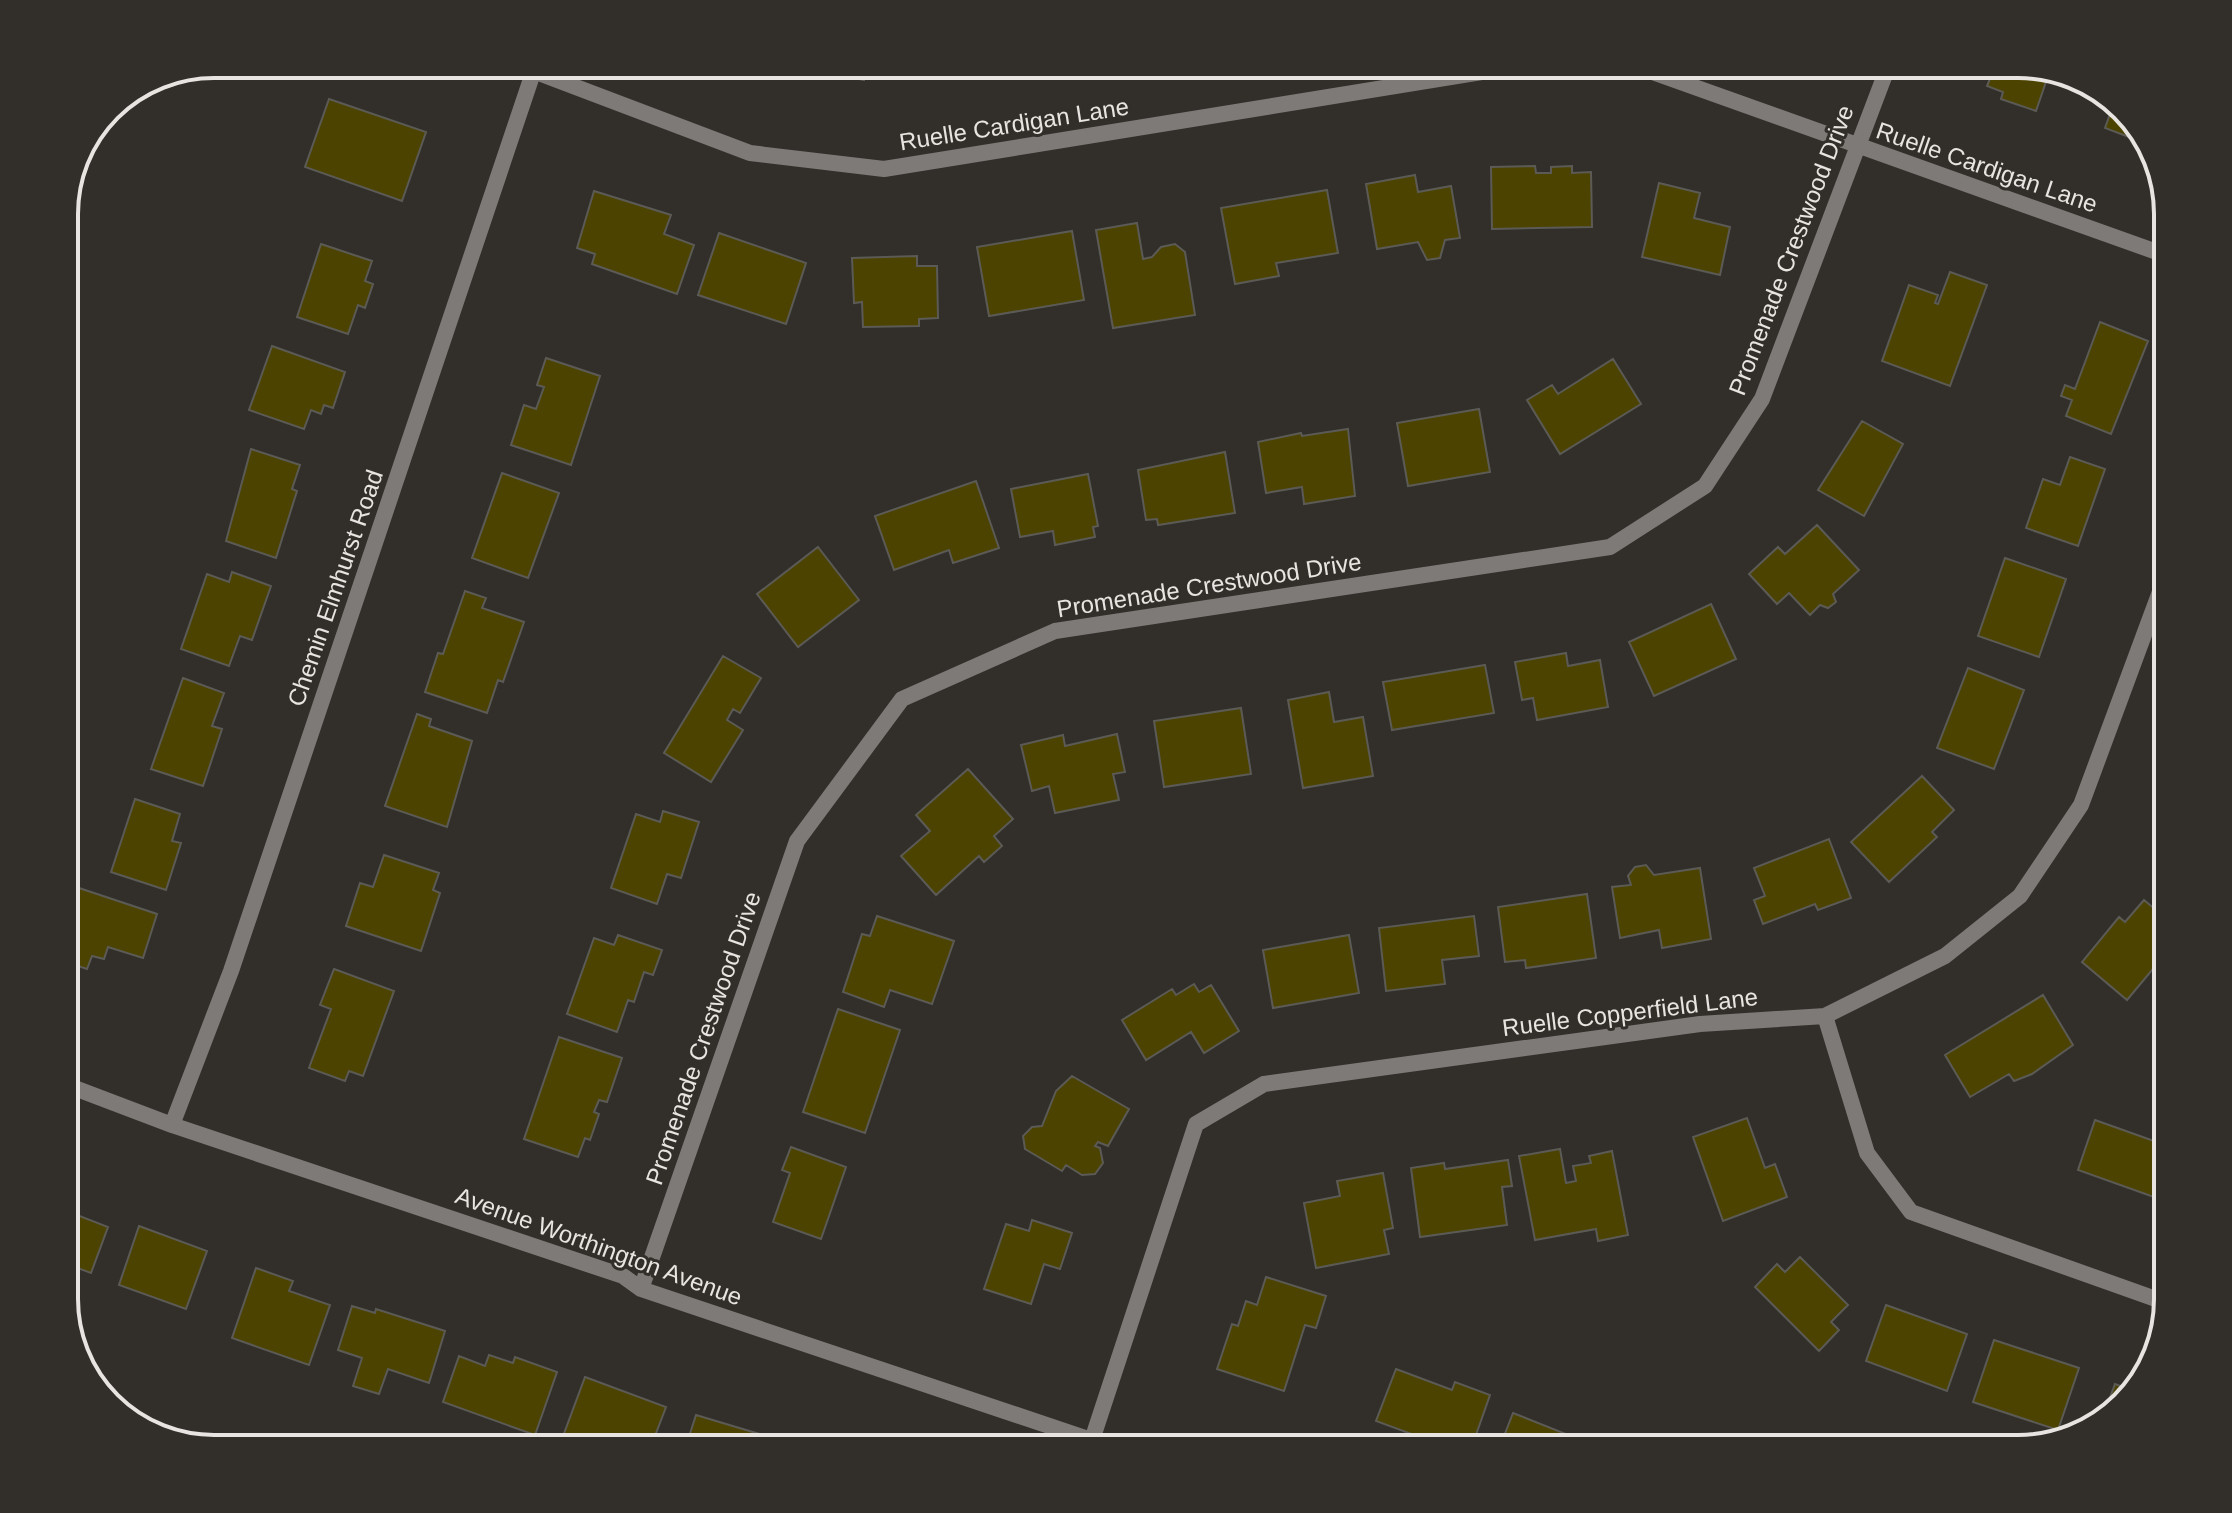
<svg xmlns="http://www.w3.org/2000/svg" width="2232" height="1513" viewBox="0 0 2232 1513" font-family="Arial,sans-serif">
  <style>
    .building { fill: #4c4300; stroke: #5b5a54; stroke-width: 2 }
    .lines { fill: none; stroke-linecap: round; stroke-linejoin: round }
    .minor { stroke: #7d7a78; stroke-width: 16 }
    .labels { text-anchor: middle; dominant-baseline: central; stroke-width: 6; stroke-linejoin: round; paint-order: stroke }
    .street-label { font-size: 24px; fill: #e7e4e1; stroke: #322f2a }
    .rim { fill: none; stroke: #e7e4e1; stroke-width: 4 }
  </style>
  <rect width="100%" height="100%" fill="#322f2a"/>
  <path class="building" d="M819,64H867L864,80L817,70Z
    M916,64H994L918,75Z
    M1996,64H2018L2049,73L2036,111L2001,99L2003,92L1987,86Z
    M329,99L426,132L402,201L305,167Z
    M2114,103L2148,139L2150,145L2105,128Z
    M1535,166L1536,173H1551V167L1572,166V173L1591,172L1592,227L1492,229L1491,167Z
    M1415,175L1418,192L1451,186L1460,238L1445,240L1440,258L1427,260L1418,242L1377,249L1366,184Z
    M1659,183L1700,193L1694,218L1730,227L1720,275L1642,257Z
    M1327,190L1338,253L1276,263L1279,276L1235,284L1221,208Z
    M594,191L671,215L664,234L694,245L677,294L592,264L595,254L577,248Z
    M1137,223L1143,259L1152,257L1161,247L1175,244L1185,252L1195,315L1113,328L1096,230Z
    M1072,231L1084,300L989,316L977,247Z
    M719,233L806,263L786,324L698,295Z
    M321,244L372,261L365,281L373,284L365,308L358,305L348,334L297,317Z
    M917,256V266H937L938,318L919,319V326L863,327L862,302L854,303L852,258Z
    M1950,272L1987,285L1950,386L1882,361L1909,285L1938,295L1935,303L1938,304Z
    M2100,322L2148,341L2111,434L2066,416L2072,400L2061,396L2065,385L2075,389Z
    M272,346L345,372L333,408L324,405L321,414L311,410L304,429L249,410Z
    M546,358L600,376L571,465L511,445L524,405L536,409L544,387L537,385Z
    M1613,359L1641,404L1560,454L1527,400L1552,385L1558,394Z
    M1479,409L1490,472L1408,486L1397,423Z
    M1862,421L1903,444L1864,516L1818,490Z
    M1348,429L1355,496L1304,504L1302,487L1266,493L1258,442L1301,433L1302,436Z
    M251,449L300,465L292,489L297,491L276,558L226,541Z
    M1225,452L1235,513L1158,525L1157,519L1146,520L1138,470Z
    M2070,457L2105,469L2078,546L2026,528L2043,479L2060,485Z
    M502,473L559,493L528,578L472,558Z
    M1088,474L1098,526L1093,527L1095,537L1055,545L1053,531L1020,537L1011,489Z
    M976,481L999,548L953,563L949,550L894,570L875,516Z
    M1817,525L1859,570L1833,594L1836,602L1828,608L1820,605L1810,615L1789,593L1777,604L1749,574L1778,547L1785,554Z
    M818,547L859,600L798,647L757,594Z
    M2005,558L2066,579L2039,657L1978,636Z
    M232,572L271,586L252,640L240,636L229,666L181,649L207,574L229,582Z
    M465,591L486,598L482,608L524,622L503,682L498,680L487,713L425,692L438,653L443,654Z
    M1711,604L1736,659L1654,696L1629,642Z
    M1566,653L1568,666L1600,660L1608,707L1537,720L1533,698L1522,700L1515,662Z
    M723,656L761,678L740,713L733,709L727,720L743,730L711,782L664,753Z
    M1485,665L1494,713L1392,730L1383,682Z
    M1968,668L2024,690L1994,769L1937,748Z
    M183,678L224,693L212,726L222,729L203,786L151,769Z
    M1329,692L1334,722L1363,717L1373,776L1303,788L1288,700Z
    M1241,708L1251,774L1164,787L1154,721Z
    M417,714L431,719L429,726L472,741L447,827L385,806Z
    M1117,734L1125,772L1113,774L1119,800L1055,813L1049,786L1032,791L1021,745L1063,735L1065,746Z
    M968,769L1013,819L994,836L1002,846L984,862L979,856L936,895L901,856L930,831L916,815Z
    M1922,776L1954,810L1932,832L1937,837L1889,882L1851,842Z
    M135,799L180,814L172,841L181,843L166,890L111,872Z
    M663,811L699,822L681,878L667,874L657,904L611,888L636,814L660,822Z
    M2167,831L2168,832V871L2156,867Z
    M1829,839L1851,898L1818,910L1815,904L1763,924L1754,900L1765,896L1754,868Z
    M384,855L439,873L433,890L440,893L421,951L346,926L360,883L373,887Z
    M1646,865L1654,875L1700,868L1711,939L1662,948L1659,930L1620,938L1612,887L1631,885L1628,876L1635,867Z
    M64,883L157,914L143,958L108,947L104,959L92,956L87,969L69,963L64,976Z
    M1587,894L1596,958L1526,968L1525,960L1505,962L1498,907Z
    M2144,900L2168,920V951L2127,1000L2082,962L2119,917L2125,922Z
    M877,916L954,941L932,1004L890,990L884,1007L843,992L862,934L870,936Z
    M1474,916L1479,956L1442,960L1445,984L1386,991L1379,928Z
    M618,935L662,950L653,975L644,972L634,1002L628,1000L617,1032L567,1014L594,938L614,945Z
    M1349,935L1359,993L1273,1008L1263,950Z
    M334,969L394,991L363,1076L349,1071L345,1081L309,1068L331,1009L320,1005Z
    M1194,984L1199,992L1211,985L1239,1031L1204,1053L1191,1032L1146,1060L1122,1020L1172,989L1176,995Z
    M2043,995L2073,1045L2032,1074L2014,1081L2009,1074L1970,1097L1945,1055Z
    M838,1009L900,1030L865,1133L803,1112Z
    M559,1037L622,1058L607,1102L599,1100L594,1112L599,1114L590,1140L585,1138L578,1157L524,1139Z
    M1072,1076L1129,1109L1108,1146L1098,1142L1095,1146L1100,1148L1103,1163L1095,1174L1082,1175L1066,1165L1062,1171L1025,1149L1023,1136L1032,1127L1042,1126L1056,1091Z
    M1747,1118L1765,1168L1775,1164L1787,1197L1723,1221L1693,1137Z
    M2095,1120L2168,1146V1202L2078,1170Z
    M791,1147L846,1167L821,1239L773,1222L790,1173L782,1170Z
    M1560,1149L1566,1183L1576,1181L1573,1166L1591,1163L1589,1156L1612,1151L1628,1235L1598,1241L1596,1229L1535,1240L1519,1156Z
    M1508,1160L1512,1186L1502,1187L1507,1225L1420,1237L1411,1168L1444,1163L1445,1169Z
    M1383,1173L1393,1228L1384,1230L1389,1254L1316,1268L1304,1203L1340,1196L1337,1181Z
    M64,1201L67,1202L64,1210L108,1227L91,1273L64,1263Z
    M1032,1220L1072,1233L1060,1269L1044,1264L1031,1304L984,1289L1006,1224L1029,1231Z
    M139,1226L207,1251L186,1309L119,1285Z
    M1800,1257L1848,1305L1831,1322L1839,1330L1819,1351L1755,1287L1777,1264L1785,1272Z
    M256,1268L293,1281L289,1291L330,1305L309,1365L232,1338Z
    M1266,1277L1326,1296L1316,1328L1305,1325L1284,1391L1217,1369L1232,1324L1238,1326L1246,1301L1257,1305Z
    M1886,1305L1967,1334L1947,1391L1866,1361Z
    M352,1306L375,1313L376,1309L445,1331L429,1383L388,1369L379,1394L353,1386L362,1358L338,1350Z
    M1994,1340L2079,1368L2058,1430L1973,1402Z
    M489,1355L513,1363L515,1357L557,1372L535,1435L443,1402L459,1356L485,1366Z
    M1396,1369L1452,1390L1455,1382L1490,1395L1471,1449H1452L1376,1421Z
    M585,1377L666,1407L650,1449H590L562,1439Z
    M2115,1384L2134,1391L2110,1413L2105,1411Z
    M1513,1413L1601,1448L1600,1449H1499Z
    M696,1415L786,1442L784,1449H685Z
    M1631,1440L1655,1449H1628Z"/>
  <g class="lines">
    <path class="minor" d="M515,64L750,153L884,169L1532,64
      M1609,64L1644,69L2168,256
      M1825,1016L1867,1153L1911,1212L2167,1303
      M64,1084L172,1125L623,1276L641,1289L1118,1449
      M172,1125L231,971L536,64
      M641,1289L797,841L902,699L1055,631L1610,547L1705,486L1762,399L1889,64
      M1092,1440L1196,1124L1264,1084L1700,1024L1825,1016L1945,956L2020,896L2081,805L2168,570"/>
  </g>
  <g class="labels">
    <g class="street-label">
      <text transform="translate(1014 124) rotate(-9)">Ruelle Cardigan Lane</text>
      <text transform="translate(1987 167) rotate(19)">Ruelle Cardigan Lane</text>
      <text transform="translate(1791 250) rotate(-69)">Promenade Crestwood Drive</text>
      <text transform="translate(1209 585) rotate(-9)">Promenade Crestwood Drive</text>
      <text transform="translate(335 588) rotate(-71)">Chemin Elmhurst Road</text>
      <text transform="translate(1630 1012) rotate(-7)">Ruelle Copperfield Lane</text>
      <text transform="translate(703 1038) rotate(-71)">Promenade Crestwood Drive</text>
      <text transform="translate(599 1246) rotate(20)">Avenue Worthington Avenue</text>
    </g>
  </g>
  <path d="M0 0H2232V1513H0ZM214 78H2018A136 136 0 0 1 2154 214V1299A136 136 0 0 1 2018 1435H214A136 136 0 0 1 78 1299V214A136 136 0 0 1 214 78Z" fill="#322f2a" fill-rule="evenodd"/>
  <path class="rim" d="M214 78H2018A136 136 0 0 1 2154 214V1299A136 136 0 0 1 2018 1435H214A136 136 0 0 1 78 1299V214A136 136 0 0 1 214 78Z"/>
</svg>
